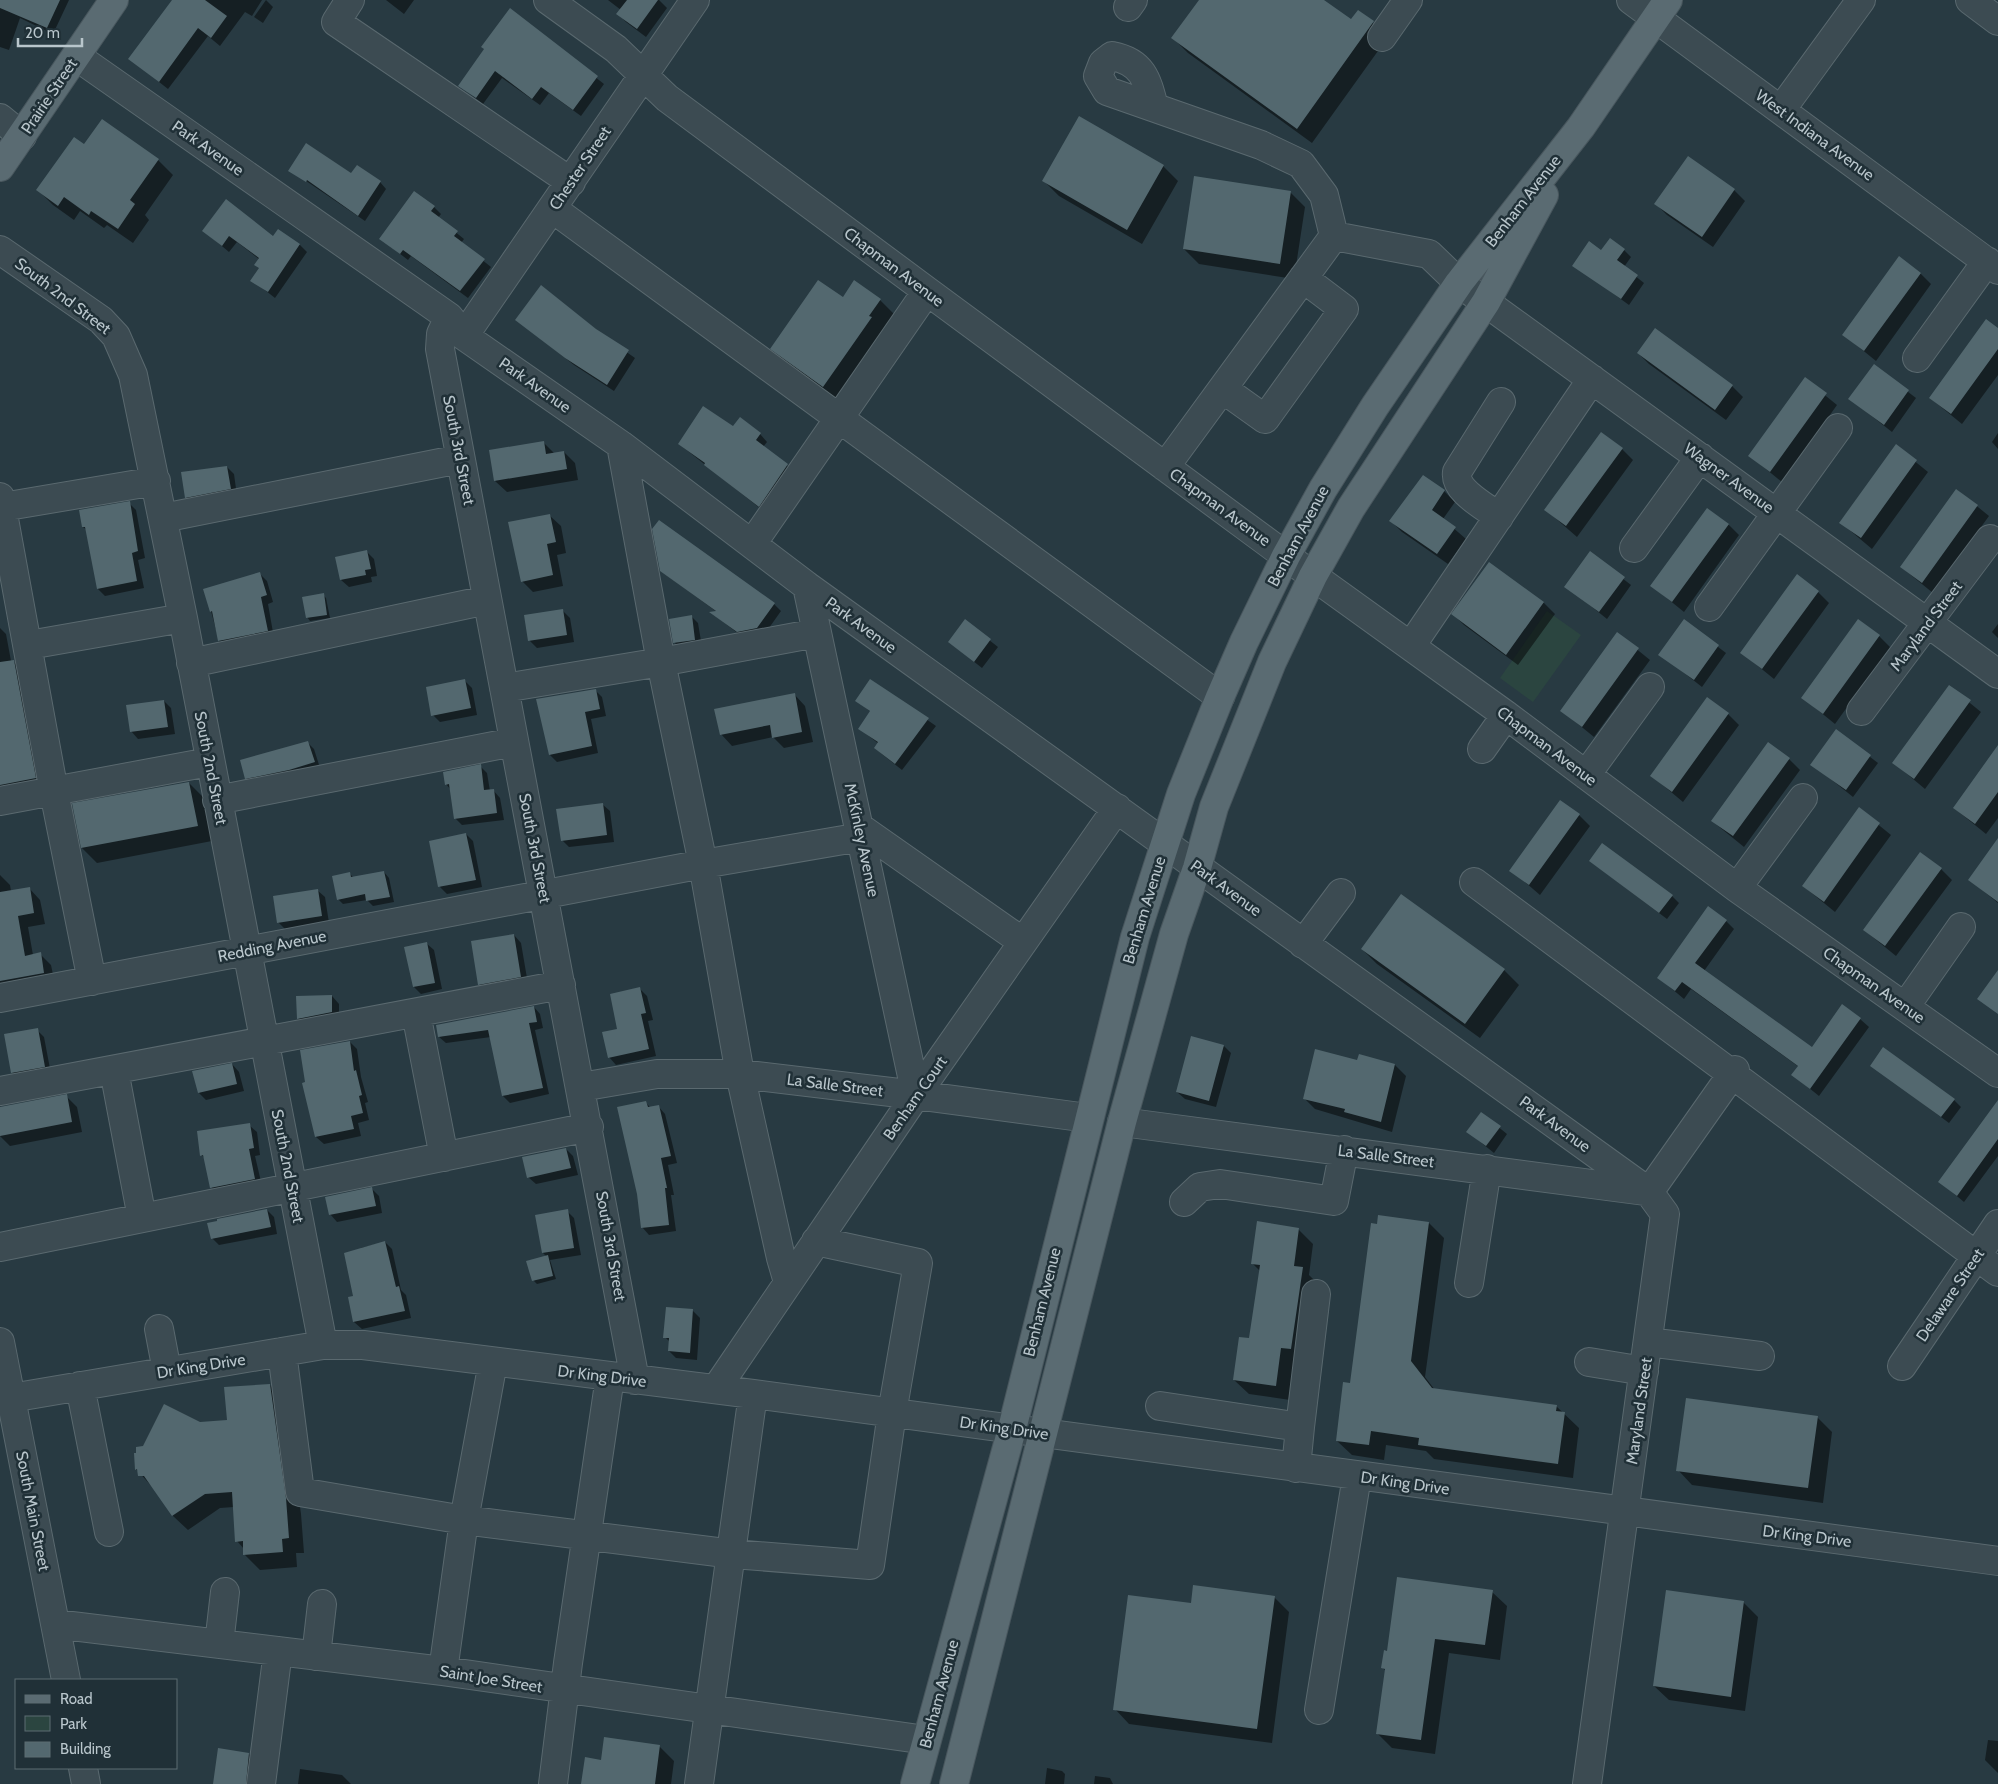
<svg xmlns="http://www.w3.org/2000/svg" width="1998" height="1784" viewBox="0 0 1998 1784" font-family="Cabin,sans-serif">
  <style>
    .green { fill: #2b4540 }
    .shadow { fill: #0007 }
    .building { fill: #53686f }
    .lines { fill: none; stroke-linecap: round; stroke-linejoin: round }
    .minor-casing { stroke: #5a696f; stroke-width: 30 }
    .major-casing { stroke: #49575e; stroke-width: 30 }
    .minor { stroke: #3c4b52; stroke-width: 28 }
    .major { stroke: #5a6b72; stroke-width: 28 }
    .labels { text-anchor: middle; dominant-baseline: central; stroke-width: 5; stroke-linejoin: round; paint-order: stroke }
    .street-label { font-size: 16px; fill: #b9c6cc; stroke: #203037 }
  </style>
  <rect width="100%" height="100%" fill="#283a42"/>
  <path class="green" d="M1547,611L1581,635L1533,702L1500,678Z"/>
  <path class="shadow" d="M17,0H69L53,34L20,18L9,50L0,47V3Z
    M173,0H262L252,16L245,12L220,46L208,36L168,89L130,59Z
    M266,0L273,7L263,23L254,17Z
    M386,0H414L404,14Z
    M608,0H659L667,8L646,37L626,22L618,14L621,10Z
    M1200,0H1322L1352,21L1359,11L1388,37L1312,143L1188,53L1173,38Z
    M510,10L604,84L581,116L549,93L540,105L502,78L483,104L460,86Z
    M85,146L158,160L173,175L145,215L149,220L133,243L107,225L104,228L80,211L74,220L53,205L38,190Z
    M1163,166L1178,181L1142,244L1059,196L1044,181Z
    M290,170L352,175L380,182L386,189L365,221Z
    M1734,190L1745,201L1713,247L1667,215L1656,204Z
    M1290,192L1305,207L1294,279L1199,264L1184,249Z
    M434,207L441,214L438,218L464,239L461,243L491,267L468,298L411,256L408,260L381,239Z
    M204,231L273,238L300,245L307,252L275,298L252,280L260,269L259,259L237,242L229,252Z
    M1624,250L1631,257L1624,267L1644,283L1629,305L1574,265L1602,251Z
    M1920,273L1931,284L1876,361L1844,335Z
    M843,299L880,300L895,315L839,401L787,363L772,349Z
    M517,320L595,330L635,358L614,391L574,365Z
    M1998,330V375L1962,424L1930,398Z
    M1638,353L1732,386L1743,397L1726,420L1649,364Z
    M1874,366L1916,398L1892,432L1850,399Z
    M1805,379L1837,405L1782,482L1750,456Z
    M734,427L760,434L767,442L763,447L795,472L766,513L679,444Z
    M1998,433V449L1992,442Z
    M543,442L555,454L564,452L575,463L578,480L507,492L495,481Z
    M1896,446L1928,472L1872,549L1840,522Z
    M1622,449L1633,460L1577,537L1546,510Z
    M227,467L234,474L237,496L193,504L186,497Z
    M1423,477L1444,491L1455,502L1443,519L1466,539L1448,564L1402,532L1391,521Z
    M1957,490L1989,516L1933,593L1901,567Z
    M129,503L136,510L145,558L138,560L144,588L105,596L98,589L88,531L83,527Z
    M549,515L561,526L566,553L557,555L563,586L533,592L522,581Z
    M1728,524L1739,535L1684,612L1652,586Z
    M367,552L374,559L377,576L371,577L372,582L349,587L341,580Z
    M1590,553L1631,585L1607,619L1566,586Z
    M1489,563L1544,603L1555,614L1518,665L1464,625L1453,614Z
    M661,571L774,604L781,611L764,635L745,639L712,613L717,612Z
    M260,574L267,581L273,602L268,604L274,638L226,648L219,641L211,611Z
    M1818,592L1829,603L1774,679L1742,653Z
    M323,595L326,598L330,618L310,621L307,617Z
    M563,611L570,618L574,642L537,648L530,641L526,616Z
    M691,616L698,623L702,647L682,650L675,643Z
    M965,621L998,647L982,668L949,642Z
    M1684,621L1726,653L1702,687L1660,654Z
    M1998,624V638L1992,632Z
    M0,628L6,634L11,661H13L25,673L47,790L0,803Z
    M1618,634L1650,660L1594,737L1562,711Z
    M1879,636L1890,647L1835,724L1803,698Z
    M870,680L936,726L902,770L883,755L875,748L879,744L860,729L871,712L857,701Z
    M465,681L472,688L477,715L440,722L433,715Z
    M1949,686L1981,712L1925,789L1894,763Z
    M595,690L602,697L606,716L591,719L598,753L557,762L550,755Z
    M794,694L805,706L813,742L784,748L773,737L732,746L721,734Z
    M164,701L171,708L175,734L138,739L131,731Z
    M1728,714L1739,725L1683,802L1652,776Z
    M1836,731L1878,763L1853,797L1812,764Z
    M308,743L314,749L320,768L253,784L247,778Z
    M1998,748V818L1986,834L1954,808Z
    M1789,759L1800,770L1744,847L1712,821Z
    M480,766L487,773L490,791L493,790L500,798L504,820L462,825L455,818L451,790L446,784Z
    M189,783L204,798L212,841L97,863L82,848L74,804Z
    M602,804L610,811L614,842L569,847L562,840Z
    M1859,809L1891,835L1835,912L1803,886Z
    M1579,815L1590,826L1540,895L1511,870Z
    M466,834L473,841L482,887L447,894L440,887Z
    M1998,848V903L1970,880Z
    M1590,861L1672,896L1679,903L1667,919Z
    M1941,869L1952,880L1896,956L1864,930Z
    M384,872L389,878L394,902L373,906L367,900L343,904L338,899L349,873L354,878Z
    M0,875L10,885L11,891L29,888L40,900L45,924L28,927L33,955L40,954L51,965L55,984L0,994Z
    M317,890L325,897L329,923L285,929L278,922Z
    M1726,921L1734,929L1704,971L1812,1049L1860,1019L1869,1027L1819,1096L1793,1075L1799,1067L1691,989L1684,999L1659,978Z
    M514,935L521,943L528,984L486,991L479,984Z
    M426,943L434,950L442,989L421,994L414,987Z
    M1362,949L1504,970L1519,985L1480,1038L1377,964Z
    M640,989L647,996L653,1020L648,1021L656,1056L616,1065L609,1057L619,1030Z
    M332,996L339,1004V1019L305,1026L298,1019Z
    M534,1007L540,1014L543,1028L535,1030L549,1094L510,1103L503,1096L491,1037L446,1043L439,1037Z
    M37,1030L44,1037L51,1074L19,1080L12,1072Z
    M350,1042L357,1049L361,1077L368,1102L365,1103L369,1120L358,1123L361,1136L324,1144L316,1137L304,1084Z
    M1224,1046L1231,1053L1216,1107L1185,1099L1177,1092Z
    M1358,1061L1395,1065L1406,1076L1392,1132L1315,1109L1304,1098Z
    M232,1064L239,1072L244,1091L206,1100L199,1093Z
    M1872,1066L1954,1100L1961,1107L1949,1123Z
    M66,1096L77,1107L82,1132L10,1146L0,1136V1108Z
    M646,1103L651,1108L658,1106L665,1114L677,1163L668,1165L674,1195H671L676,1231L649,1235L642,1227Z
    M1481,1113L1507,1134L1494,1153L1468,1132Z
    M1998,1119V1156L1964,1202L1940,1182Z
    M249,1125L257,1132L260,1155L255,1156L262,1186L219,1195L212,1188L205,1159L202,1155Z
    M566,1149L573,1156L578,1175L536,1184L528,1177Z
    M372,1189L379,1196L382,1213L337,1222L330,1214Z
    M267,1210L274,1217L277,1234L219,1245L212,1238Z
    M567,1211L574,1218L581,1255L550,1260L556,1279L537,1284L534,1281L547,1257L543,1253L537,1216Z
    M1429,1223L1444,1238L1425,1377L1435,1390L1556,1406L1579,1428L1573,1478L1434,1459L1426,1451L1386,1445L1384,1460L1352,1455L1337,1441L1351,1385Z
    M1298,1229L1313,1244L1309,1275L1317,1283L1290,1400L1249,1394L1234,1380L1250,1339L1260,1271L1252,1263Z
    M385,1242L392,1249L401,1290L406,1295L411,1318L362,1329L354,1322L349,1298L355,1297L361,1248Z
    M692,1310L700,1318L697,1360L676,1358L669,1351L670,1342L665,1337Z
    M270,1385L285,1400L301,1514L304,1553H296L297,1567L260,1570L245,1555L244,1549L237,1541L234,1507L220,1508L188,1530L173,1516L155,1490L136,1469L144,1447L200,1423L228,1421Z
    M1817,1417L1832,1432L1823,1503L1692,1485L1678,1470Z
    M1492,1592L1507,1606L1500,1660L1449,1653L1435,1754L1392,1748L1377,1733L1386,1671L1383,1668L1388,1652Z
    M1274,1597L1289,1612L1272,1743L1129,1724L1115,1709L1192,1605Z
    M1743,1602L1758,1617L1745,1711L1669,1700L1654,1686Z
    M1988,1740L1998,1741V1773L1985,1760Z
    M659,1746L674,1761L671,1784H582Z
    M249,1754L256,1761L254,1784H214Z
    M1047,1768L1062,1771L1065,1774L1064,1784H1045Z
    M300,1769L342,1775L351,1784H298Z
    M1095,1776L1110,1778L1113,1784H1094Z"/>
  <path class="building" d="M0,0H60L47,28L0,8Z
    M172,0H205L227,16L211,38L198,28L159,82L128,59Z
    M627,0H658L637,29L616,14Z
    M1199,0H1324L1351,19L1358,10L1374,21L1297,129L1171,38Z
    M510,8L598,76L573,110L541,87L532,99L495,71L476,98L458,86L484,49L481,47Z
    M1079,116L1164,165L1127,230L1042,181Z
    M102,119L159,159L130,200L135,204L118,229L91,211L89,215L64,197L58,206L36,190L74,137L84,144Z
    M306,143L351,173L357,165L381,181L358,216L307,180L306,182L288,171Z
    M1688,156L1735,189L1702,237L1654,204Z
    M1194,176L1291,191L1280,264L1183,249Z
    M414,191L435,206L431,211L458,231L454,236L485,259L460,291L403,250L400,254L379,239Z
    M226,199L273,236L278,229L300,244L268,292L250,281L259,268L254,265L259,258L229,236L222,246L202,231Z
    M1610,238L1625,249L1617,260L1638,275L1621,299L1572,266L1589,241L1601,250Z
    M1899,256L1921,273L1864,351L1842,335Z
    M818,280L843,297L854,280L881,299L869,316L872,317L823,387L770,349Z
    M541,285L596,329L629,350L607,385L565,358L515,320Z
    M1986,319L1998,328V349L1951,414L1929,398Z
    M1655,328L1733,385L1715,410L1637,353Z
    M1874,364L1909,390L1884,425L1848,399Z
    M1805,377L1827,393L1770,472L1748,456Z
    M703,406L733,426L740,417L761,433L756,440L788,464L759,507L704,465L705,463L678,444Z
    M1601,432L1623,448L1566,526L1544,510Z
    M544,441L546,454L564,451L567,469L494,481L489,450Z
    M1896,444L1917,460L1861,538L1839,523Z
    M227,466L231,489L185,498L181,472Z
    M1423,475L1445,490L1432,510L1456,527L1437,554L1389,521Z
    M1956,489L1978,505L1922,583L1900,567Z
    M130,501L138,551L132,553L137,581L97,589L85,527H82L79,510Z
    M1707,508L1729,524L1672,602L1650,586Z
    M550,514L556,542L547,544L553,575L521,582L508,522Z
    M659,520L775,603L757,628L737,632L709,612L716,611L660,571L652,529Z
    M367,550L371,569L365,570L366,575L340,580L335,557Z
    M1590,551L1625,577L1599,612L1564,587Z
    M1489,562L1544,602L1506,655L1451,614Z
    M260,572L267,595L261,597L268,631L218,641L212,611L210,612L203,589Z
    M1797,574L1819,591L1762,669L1740,653Z
    M324,593L327,615L306,618L302,597Z
    M563,609L567,635L528,641L524,615Z
    M692,615L695,640L673,643L669,619Z
    M965,619L991,639L974,662L948,642Z
    M1684,619L1719,645L1694,680L1658,655Z
    M1858,619L1880,635L1823,714L1801,698Z
    M1617,632L1639,648L1582,727L1560,711Z
    M14,660L36,778L0,785V662Z
    M465,679L471,708L431,716L426,687Z
    M870,679L929,718L895,764L874,748L878,742L858,729L870,711L855,701Z
    M1949,685L1971,700L1914,779L1892,763Z
    M596,689L600,709L585,712L592,746L549,755L536,699Z
    M795,693L802,732L772,738L770,725L720,735L714,709Z
    M1707,697L1729,713L1672,792L1650,776Z
    M164,700L168,727L130,732L126,705Z
    M1836,729L1871,755L1846,790L1810,765Z
    M308,741L315,762L289,770L245,779L240,760Z
    M1768,742L1790,758L1733,836L1711,821Z
    M1998,745V792L1975,824L1953,808Z
    M481,764L484,790L494,789L497,813L454,819L449,784L445,785L443,772Z
    M189,782L198,826L81,848L72,803Z
    M1560,800L1580,814L1529,885L1509,871Z
    M603,803L607,835L561,841L556,809Z
    M1859,807L1880,823L1824,902L1802,886Z
    M466,833L476,880L438,887L429,841Z
    M1998,838V902L1968,880Z
    M1602,843L1673,895L1659,913L1589,861Z
    M1920,852L1942,868L1885,946L1863,930Z
    M384,871L390,897L366,901L365,894L337,900L332,876L350,872L351,877Z
    M30,887L34,913L18,916L25,956L41,952L44,973L0,981V892Z
    M318,889L322,916L277,923L273,896Z
    M1401,894L1505,969L1465,1024L1361,949Z
    M1708,906L1727,920L1695,963L1812,1047L1842,1004L1861,1018L1810,1089L1791,1075L1798,1066L1682,982L1675,991L1657,978Z
    M514,934L521,977L478,985L471,941Z
    M427,942L435,983L413,987L404,947Z
    M1998,970V1014L1977,999Z
    M640,987L646,1013L641,1014L649,1049L608,1058L602,1032L617,1029L610,994Z
    M332,995V1012L297,1019L296,996Z
    M534,1006L537,1022L529,1023L543,1088L502,1096L488,1030L438,1037L436,1025Z
    M38,1028L45,1067L11,1073L4,1034Z
    M1191,1036L1224,1045L1209,1101L1176,1092Z
    M350,1041L354,1071L356,1070L362,1095L359,1096L363,1113L351,1116L354,1129L315,1137L302,1083L305,1082L300,1050Z
    M1883,1047L1955,1099L1941,1117L1870,1066Z
    M1315,1049L1357,1060L1359,1054L1395,1064L1381,1122L1344,1112L1345,1109L1303,1099Z
    M232,1063L237,1084L198,1093L192,1071Z
    M67,1094L72,1122L0,1136V1107Z
    M1998,1100V1139L1957,1196L1938,1182Z
    M646,1101L648,1107L659,1105L671,1156L661,1158L667,1188H665L669,1225L641,1228L637,1194L617,1107Z
    M1481,1112L1501,1126L1486,1146L1466,1132Z
    M250,1123L254,1148L249,1149L255,1179L210,1188L203,1155L200,1156L197,1131Z
    M566,1148L571,1168L527,1178L522,1157Z
    M372,1187L376,1206L329,1215L325,1197Z
    M267,1209L271,1227L211,1239L207,1223L217,1221V1219Z
    M568,1209L574,1248L542,1253L535,1215Z
    M1378,1215L1429,1222L1411,1361L1432,1388L1557,1405L1556,1411L1565,1412L1558,1464L1418,1445L1419,1438L1371,1431L1369,1445L1336,1441L1343,1382L1350,1383L1371,1223L1377,1224Z
    M1257,1221L1299,1228L1294,1266L1303,1267L1291,1349L1281,1348L1276,1386L1233,1380L1239,1337L1249,1338L1260,1265L1251,1264Z
    M385,1241L396,1287L399,1286L405,1311L353,1322L348,1297L353,1296L344,1253Z
    M548,1255L553,1276L532,1281L526,1261Z
    M666,1307L693,1309L690,1353L668,1351L669,1338H663Z
    M270,1384L286,1498L289,1538L282,1539L283,1552L243,1555V1541L235,1542L232,1492L205,1494L172,1516L144,1476H138L137,1469L135,1470L134,1453H136V1447L143,1446L164,1404L200,1422L227,1420L224,1387Z
    M1686,1398L1818,1416L1808,1488L1676,1471Z
    M1397,1577L1493,1590L1485,1645L1435,1639L1421,1740L1376,1734L1385,1669L1381,1668L1384,1650L1387,1651Z
    M1193,1585L1275,1596L1257,1729L1113,1710L1128,1595L1191,1603Z
    M1666,1590L1744,1601L1731,1697L1653,1686Z
    M604,1737L660,1745L655,1784H581L585,1757L601,1760Z
    M218,1748L249,1753L246,1784H213Z"/>
  <g class="lines">
    <g class="minor-casing">
      <path id="minor" d="M350,0L336,22L571,182
        M548,0L616,49L667,98L927,291L1313,576L1506,715L1737,888L1998,1073
        M1631,0L1998,270
        M1970,0L1998,21
        M1128,7L1133,0
        M1382,37L1408,0
        M76,56L449,317L464,336L621,445L807,586L1649,1192
        M1154,107C1147,80 1143,62 1112,56L1103,63L1098,76L1107,91L1261,145L1301,164L1324,195L1334,236L1165,467
        M1781,110L1861,0
        M0,118L22,136
        M553,209L1220,697
        M1334,236L1429,254L1459,283L1998,674
        M0,250L101,320L116,336L133,375L183,618L323,1345
        M449,317L441,334L440,349L635,1380
        M464,336L695,0
        M1917,358L1987,261
        M1223,389L1265,419L1344,309L1303,278
        M621,445L661,662L703,864L740,1074L781,1258L788,1282
        M0,497L54,792L92,981
        M2,507L156,481
        M1499,517C1485,506 1454,491 1457,472L1501,402
        M163,518L460,459
        M752,544L927,291
        M1634,548L1700,457
        M807,586L916,1095
        M1709,607L1838,428
        M29,645L183,618
        M1411,646L1592,379
        M191,663L487,600
        M504,688L661,662L817,633
        M1861,711L1990,539
        M1482,749L1506,715
        M1586,775L1650,687
        M217,800L514,742
        M0,801L209,762
        M859,827L1023,942
        M1474,882L1998,1272
        M1737,888L1803,798
        M1303,944L1341,893
        M0,998L703,864L861,837
        M1905,1007L1961,927
        M416,1013L444,1157
        M114,1070L142,1218
        M581,1087L657,1074H740L916,1095L1088,1118
        M0,1091L561,985
        M1122,1122L1645,1191
        M1184,1202L1200,1187L1220,1184L1334,1201L1344,1150
        M0,1247L589,1127
        M1469,1283L1487,1169
        M159,1329L167,1371
        M0,1342L66,1680
        M1648,1342L1760,1356
        M282,1352L300,1492L464,1520L733,1554L870,1565L892,1413L918,1263L816,1241
        M1589,1362L1644,1371
        M1902,1366L1998,1224
        M80,1386L109,1532
        M716,1389L916,1095L1117,808
        M11,1398L323,1345H363L753,1394L1998,1561
        M1160,1406L1300,1427L1296,1468
        M1300,1427L1316,1294
        M55,1624L443,1671L926,1740
        M219,1644L225,1592
        M316,1656L322,1604
        M443,1671L464,1520L493,1362
        M1319,1710L1357,1476
        M83,1768L86,1784
        M261,1784L278,1651
        M553,1784L568,1663L610,1377
        M699,1784L753,1394
        M1587,1784L1665,1214L1649,1192L1735,1070"/>
    </g>
    <g class="major-casing">
      <path id="major" d="M0,167L114,0
        M915,1784L1012,1429L1135,937L1181,794L1220,697L1244,642L1286,556L1323,489L1375,406L1459,283L1581,127L1668,0
        M954,1784L1122,1122L1174,934L1197,868L1214,807L1272,662L1313,576L1351,508L1486,302L1544,195"/>
    </g>
    <use href="#minor" class="minor"/>
    <use href="#major" class="major"/>
  </g>
  <g class="labels">
    <g class="street-label">
      <text transform="translate(49 96) rotate(-56)">Prairie Street</text>
      <text transform="translate(1815 135) rotate(36)">West Indiana Avenue</text>
      <text transform="translate(208 148) rotate(35)">Park Avenue</text>
      <text transform="translate(580 168) rotate(-56)">Chester Street</text>
      <text transform="translate(1523 201) rotate(-52)">Benham Avenue</text>
      <text transform="translate(894 267) rotate(37)">Chapman Avenue</text>
      <text transform="translate(63 296) rotate(37)">South 2nd Street</text>
      <text transform="translate(535 385) rotate(35)">Park Avenue</text>
      <text transform="translate(459 450) rotate(79)">South 3rd Street</text>
      <text transform="translate(1729 478) rotate(36)">Wagner Avenue</text>
      <text transform="translate(1220 507) rotate(36)">Chapman Avenue</text>
      <text transform="translate(1298 536) rotate(-62)">Benham Avenue</text>
      <text transform="translate(861 625) rotate(36)">Park Avenue</text>
      <text transform="translate(1926 626) rotate(-53)">Maryland Street</text>
      <text transform="translate(1547 746) rotate(37)">Chapman Avenue</text>
      <text transform="translate(211 768) rotate(79)">South 2nd Street</text>
      <text transform="translate(862 840) rotate(78)">McKinley Avenue</text>
      <text transform="translate(535 848) rotate(79)">South 3rd Street</text>
      <text transform="translate(1226 888) rotate(36)">Park Avenue</text>
      <text transform="translate(1144 910) rotate(-73)">Benham Avenue</text>
      <text transform="translate(272 946) rotate(-11)">Redding Avenue</text>
      <text transform="translate(1874 985) rotate(35)">Chapman Avenue</text>
      <text transform="translate(835 1085) rotate(7)">La Salle Street</text>
      <text transform="translate(915 1098) rotate(-55)">Benham Court</text>
      <text transform="translate(1555 1124) rotate(36)">Park Avenue</text>
      <text transform="translate(1386 1156) rotate(7)">La Salle Street</text>
      <text transform="translate(288 1166) rotate(79)">South 2nd Street</text>
      <text transform="translate(611 1246) rotate(80)">South 3rd Street</text>
      <text transform="translate(1950 1295) rotate(-56)">Delaware Street</text>
      <text transform="translate(1042 1302) rotate(-76)">Benham Avenue</text>
      <text transform="translate(201 1366) rotate(-9)">Dr King Drive</text>
      <text transform="translate(602 1376) rotate(7)">Dr King Drive</text>
      <text transform="translate(1639 1411) rotate(-82)">Maryland Street</text>
      <text transform="translate(1004 1428) rotate(8)">Dr King Drive</text>
      <text transform="translate(1405 1483) rotate(8)">Dr King Drive</text>
      <text transform="translate(33 1511) rotate(79)">South Main Street</text>
      <text transform="translate(1807 1536) rotate(7)">Dr King Drive</text>
      <text transform="translate(491 1679) rotate(9)">Saint Joe Street</text>
      <text transform="translate(939 1694) rotate(-75)">Benham Avenue</text>
    </g>
  </g>
  <rect x="15" y="1679" width="162" height="90" fill="#203037" stroke="#5d6c73"/>
  <rect x="25" y="1695" width="25" height="8" fill="#5a6b72" stroke="#5d6c73"/>
  <text x="60" y="1704" font-size="15" fill="#b9c6cc">Road</text>
  <rect x="25" y="1716" width="25" height="15" fill="#2b4540" stroke="#5d6c73"/>
  <text x="60" y="1729" font-size="15" fill="#b9c6cc">Park</text>
  <rect x="25" y="1742" width="25" height="15" fill="#53686f" stroke="#5d6c73"/>
  <text x="60" y="1754" font-size="15" fill="#b9c6cc">Building</text>
  <path d="M18 38v8h64v-8" fill="none" stroke="#b9c6cc" stroke-width="2.5"/>
  <text x="25" y="38" font-size="15" fill="#b9c6cc" stroke="#203037" stroke-width="4" paint-order="stroke">20 m</text>
</svg>
